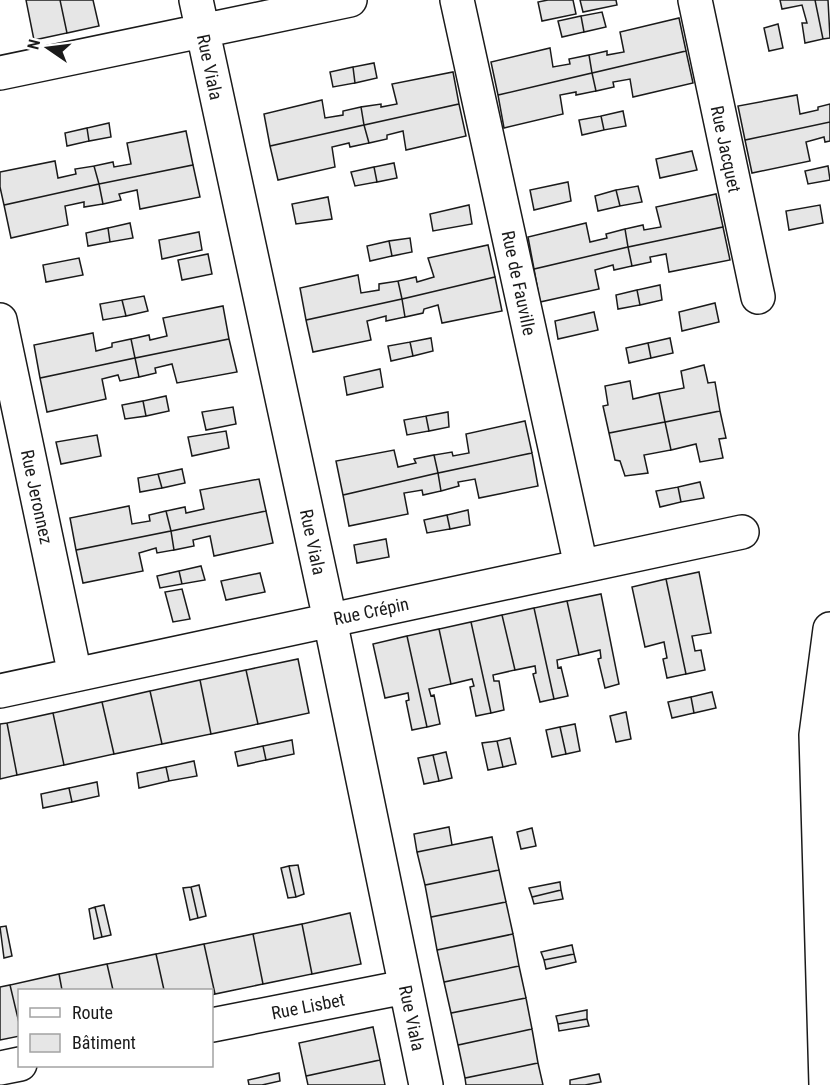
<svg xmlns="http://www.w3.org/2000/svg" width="830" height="1085" viewBox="0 0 830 1085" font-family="'Roboto Condensed',sans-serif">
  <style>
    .building { fill: #e6e6e6; stroke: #1a1a1a; stroke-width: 1.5 }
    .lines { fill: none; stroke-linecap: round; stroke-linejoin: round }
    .minor-casing { stroke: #1a1a1a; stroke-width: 36 }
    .tertiary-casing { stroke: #1a1a1a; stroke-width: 36 }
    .minor { stroke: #fff; stroke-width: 33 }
    .tertiary { stroke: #fff; stroke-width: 33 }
    .labels { text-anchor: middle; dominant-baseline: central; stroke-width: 4.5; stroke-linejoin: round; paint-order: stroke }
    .street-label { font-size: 18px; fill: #1a1a1a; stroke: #fff }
  </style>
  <rect width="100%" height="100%" fill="#fff"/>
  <path class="building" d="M26,0H60L67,33L34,40Z
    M60,0H93L99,26L67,33Z
    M548,0H573L576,14L542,21L538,2Z
    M580,0H616L617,5L583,12Z
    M780,0H815L823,39L805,43L802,23H807L802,5L782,9Z
    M815,0H828L830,38L823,39Z
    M602,12L606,27L584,32L581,16Z
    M581,16L584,32L562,37L558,21Z
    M679,18L686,51L592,73L589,55L607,51V55L624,52L620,32Z
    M778,24L783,48L769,51L764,28Z
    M550,48L553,67L570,64L569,59L589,55L592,73L498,95L491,62Z
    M686,51L693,83L633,97L630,79L613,82L614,87L596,91L592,73Z
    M374,63L377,78L355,83L353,67Z
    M353,67L355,83L333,87L330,72Z
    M453,72L459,104L364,125L361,107L381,104V107L397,104L392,84Z
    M592,73L596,91L576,95V92L560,95L563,114L504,128L498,95Z
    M797,95L800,114L818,110V107L830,104V122L745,140L738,106Z
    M322,100L325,118L343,115V111L361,107L364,125L270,146L264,114Z
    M459,104L466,136L406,150L403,131L387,135V139L369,143L364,125Z
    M623,111L626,126L604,130L601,116Z
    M601,116L604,130L582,135L579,120Z
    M830,122V141L825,142L824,137L806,142L810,161L752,173L745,140Z
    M109,123L111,137L89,141L87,128Z
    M364,125L369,143L350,147L349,143L332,147L335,167L278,180L270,146Z
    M87,128L89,141L67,146L65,133Z
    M186,131L193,165L99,184L94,166L113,162L114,167L131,164L127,143Z
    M692,151L697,170L660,178L656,159Z
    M55,161L58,178L76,174L75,169L94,166L99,184L4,205L0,187V172Z
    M394,163L397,178L377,182L374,167Z
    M193,165L200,197L140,209L137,190L119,194L121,200L103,204L99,184Z
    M828,166L830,180L808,184L805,171Z
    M374,167L377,182L355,186L351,172Z
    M568,182L571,201L534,210L530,190Z
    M99,184L103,204L84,207V202L65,206L68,225L11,238L4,205Z
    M638,186L642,202L620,206L616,190Z
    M616,190L620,206L598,211L595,196Z
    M716,194L723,227L628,247L625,229L643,225L644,230L661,227L656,207Z
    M328,197L332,219L296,224L292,204Z
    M469,205L472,224L433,231L430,214Z
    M820,205L823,223L789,230L786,211Z
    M130,223L133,238L110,242L108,228Z
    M586,223L590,242L607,238L606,234L625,229L628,247L534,269L528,237Z
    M723,227L730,260L669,272L666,254L650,257L651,262L632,266L628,247Z
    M108,228L110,242L88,246L86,233Z
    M199,232L202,250L162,259L159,240Z
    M410,238L412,252L392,256L389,241Z
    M389,241L392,256L370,261L367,246Z
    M488,245L495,277L402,299L398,281L416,277L417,282L434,277L428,258Z
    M628,247L632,266L614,270L613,265L595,270L599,289L540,302L534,269Z
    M208,254L212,274L182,280L178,260Z
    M79,258L83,275L46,282L43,265Z
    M358,275L361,293L379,290V284L398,281L402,299L306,320L300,288Z
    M495,277L502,311L442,323L438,305L424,309L423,313L405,317L402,299Z
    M660,285L662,300L640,305L637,290Z
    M637,290L640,305L618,309L616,295Z
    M144,296L148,311L126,316L122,300Z
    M402,299L405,317L386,321V316L367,321L371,340L313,352L306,320Z
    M122,300L126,316L103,320L100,304Z
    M715,303L719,322L682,331L679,312Z
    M223,306L229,339L135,358L131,339L149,335L150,340L167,336L163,318Z
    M594,312L598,330L558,339L555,321Z
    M93,333L96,351L112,347V343L131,339L135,358L40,378L34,345Z
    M431,338L433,351L413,356L410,342Z
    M670,338L673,353L651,358L648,343Z
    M229,339L237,372L177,383L172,364L155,368L156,373L139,377L135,358Z
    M410,342L413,356L391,361L388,346Z
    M648,343L651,358L629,363L626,348Z
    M135,358L139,377L120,381L118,375L102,379L106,399L47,412L40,378Z
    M704,365L708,383L715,382L720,411L665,422L659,393L684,388L681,371Z
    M380,369L383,387L347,395L344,377Z
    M630,381L633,399L659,393L665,422L609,433L603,406L608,405L605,386Z
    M166,396L169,411L146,416L143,401Z
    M143,401L146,416L125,419L122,405Z
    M233,407L236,424L206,430L202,412Z
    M720,411L726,438L719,439L723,458L700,462L696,444L671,450L665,422Z
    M448,412L449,427L429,431L426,416Z
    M426,416L429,431L407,435L404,420Z
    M525,421L532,453L438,473L434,455L452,452L453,456L469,453L466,434Z
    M665,422L671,450L644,455L648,473L625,476L620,461L615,460L609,433Z
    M226,431L229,448L192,456L188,437Z
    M97,435L101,456L61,464L56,442Z
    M394,450L398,467L416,463L414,459L434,455L438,473L343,495L336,461Z
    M532,453L538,486L479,498L475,479L458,482L459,486L441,491L438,473Z
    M182,469L185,483L162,488L158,474Z
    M438,473L441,491L423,495L422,490L404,493L408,514L349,526L343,495Z
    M158,474L162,488L140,492L138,478Z
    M259,479L266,511L171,531L166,511L185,507L186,513L204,509L200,490Z
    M700,482L704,498L681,502L678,487Z
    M678,487L681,502L660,507L656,491Z
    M129,506L132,524L150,521L149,515L166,511L171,531L76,550L70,518Z
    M468,510L470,525L450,529L447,515Z
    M266,511L273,543L214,556L210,536L193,540L194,546L174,550L171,531Z
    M447,515L450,529L427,533L424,520Z
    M171,531L174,550L157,553L156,548L139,553L143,571L83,583L76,550Z
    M386,539L389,557L357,563L354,545Z
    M201,566L205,580L182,584L179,571Z
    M179,571L182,584L160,588L157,576Z
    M699,572L711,633L692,636L695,651L701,650L705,670L686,674L666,579Z
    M260,573L265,592L226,600L221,581Z
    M666,579L686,674L667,678L663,659L667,658L664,642L645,647L632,587Z
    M182,589L190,619L173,622L165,592Z
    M601,594L619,684L605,688L598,659L601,658L600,650L579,655L567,601Z
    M567,601L579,655L557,660L558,668L561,667L568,696L554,699L534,608Z
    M534,608L554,699L540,702L533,674L536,673L535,666L515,670L502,615Z
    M502,615L515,670L493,675L494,681H499L504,710L491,713L471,622Z
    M471,622L491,713L476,716L470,687L474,686L472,679L451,684L439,629Z
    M439,629L451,684L429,689L431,696L434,695L440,724L427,727L407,636Z
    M407,636L427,727L412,730L406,701L409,700L408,693L385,698L373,644Z
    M298,659L309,713L258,724L246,670Z
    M246,670L258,724L211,734L200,680Z
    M200,680L211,734L162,744L150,691Z
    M150,691L162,744L114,754L102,702Z
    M712,692L716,708L694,713L691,697Z
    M691,697L694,713L672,718L668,702Z
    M102,702L114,754L64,765L53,713Z
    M626,712L631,739L616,742L610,716Z
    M53,713L64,765L17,775L7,723Z
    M7,723L17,775L0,779V724Z
    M575,724L580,751L566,754L560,727Z
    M560,727L566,754L552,757L546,730Z
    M510,738L516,764L503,767L497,741Z
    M292,740L294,754L266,760L263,746Z
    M497,741L503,767L488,770L482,743Z
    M263,746L266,760L238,766L235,752Z
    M446,752L452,778L439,781L433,755Z
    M433,755L439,781L424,784L418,758Z
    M194,761L197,776L169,781L166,767Z
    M166,767L169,781L139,788L137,773Z
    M97,782L99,796L72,802L69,788Z
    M69,788L72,802L43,808L41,794Z
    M449,827L452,845L417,852L414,834Z
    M532,828L536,846L521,849L517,832Z
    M492,837L499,870L425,885L417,852Z
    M298,865L304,894L296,897L289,866Z
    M289,866L296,897L288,898L281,868Z
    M499,870L506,902L431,917L425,885Z
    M560,882L561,890L532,897L529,888Z
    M199,885L206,916L198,918L191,887Z
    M191,887L198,918L190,920L183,888Z
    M561,890L563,899L534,904L532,897Z
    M506,902L513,934L437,950L431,917Z
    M104,905L111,935L102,937L95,907Z
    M95,907L102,937L94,939L89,909Z
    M350,913L361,964L312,974L302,924Z
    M302,924L312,974L263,984L253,934Z
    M6,926L12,956L4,958L0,927Z
    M253,934L263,984L215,994L204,944Z
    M513,934L519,966L444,982L437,950Z
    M204,944L215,994L212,995V990H164L156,954Z
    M572,945L574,954L544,960L541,952Z
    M156,954L164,990H113L107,964Z
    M574,954L576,962L546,969L544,960Z
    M107,964L113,990H62L59,974Z
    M519,966L526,998L451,1013L444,982Z
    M59,974L62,990H20V1027L10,985Z
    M10,985L20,1027V1036L0,1040V987Z
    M526,998L532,1029L458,1045L451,1013Z
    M587,1010V1019L558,1024L556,1016Z
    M587,1019L589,1026L559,1031L558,1024Z
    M373,1027L380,1060L306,1076L299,1043Z
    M532,1029L538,1063L465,1078L458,1045Z
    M380,1060L385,1085H308L306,1076Z
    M538,1063L543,1085H466L465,1078Z
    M279,1073L280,1081L262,1085H249L248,1080Z
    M599,1074L601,1082L585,1085H570V1080Z"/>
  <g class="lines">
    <g class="minor-casing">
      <path id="minor" d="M196,0L330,620L426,1085
        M457,0L581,566
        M695,0L758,297
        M0,73L350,0
        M0,320L75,675
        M0,691L742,532
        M212,1025L405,987
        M0,1068L20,1064"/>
    </g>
    <g class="tertiary-casing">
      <path id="tertiary" d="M826,1085L816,735L830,629"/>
    </g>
    <use href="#minor" class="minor"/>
    <use href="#tertiary" class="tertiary"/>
  </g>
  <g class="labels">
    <g class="street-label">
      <text transform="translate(210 67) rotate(78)">Rue Viala</text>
      <text transform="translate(726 149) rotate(78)">Rue Jacquet</text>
      <text transform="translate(519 283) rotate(78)">Rue de Fauville</text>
      <text transform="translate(37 497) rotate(78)">Rue Jeronnez</text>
      <text transform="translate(313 542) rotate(78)">Rue Viala</text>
      <text transform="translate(371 611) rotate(-12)">Rue Crépin</text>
      <text transform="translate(308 1006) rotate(-11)">Rue Lisbet</text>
      <text transform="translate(412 1018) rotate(78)">Rue Viala</text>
    </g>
  </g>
  <rect x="18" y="989" width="195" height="78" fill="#ffffff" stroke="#a3a3a3" stroke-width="1.5"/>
  <rect x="30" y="1008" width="30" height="9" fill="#ffffff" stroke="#a3a3a3" stroke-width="1.5"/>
  <text x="72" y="1019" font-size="18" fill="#1a1a1a">Route</text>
  <rect x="30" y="1034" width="30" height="18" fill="#e6e6e6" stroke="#a3a3a3" stroke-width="1.5"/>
  <text x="72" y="1049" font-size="18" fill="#1a1a1a">Bâtiment</text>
  <g transform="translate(48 48) rotate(284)" stroke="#ffffff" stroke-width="4.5" paint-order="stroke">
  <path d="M0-4.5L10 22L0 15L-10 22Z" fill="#1a1a1a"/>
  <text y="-9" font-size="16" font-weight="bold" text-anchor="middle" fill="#1a1a1a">N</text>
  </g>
</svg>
